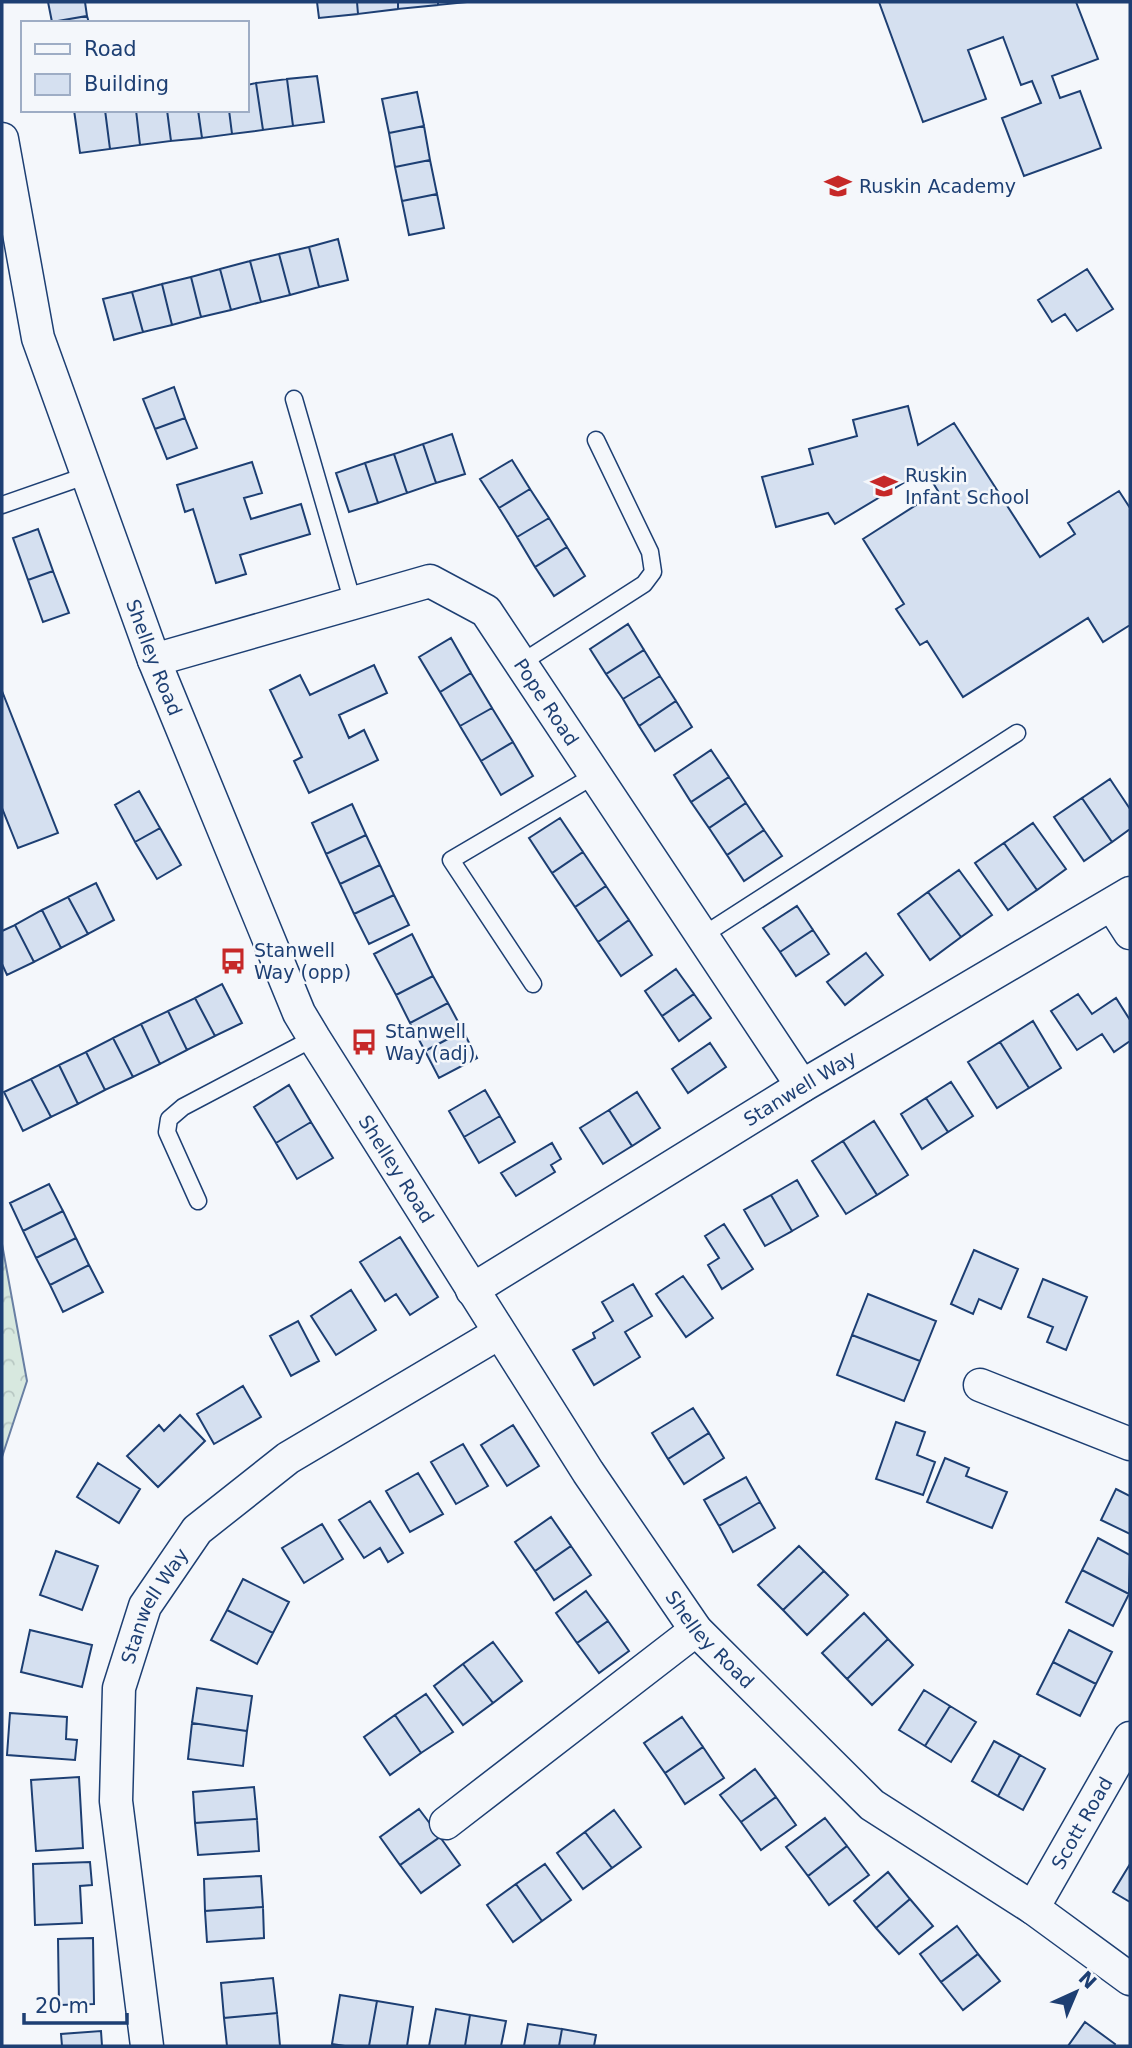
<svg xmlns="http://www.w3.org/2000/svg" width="1132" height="2048" viewBox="0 0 1132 2048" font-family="'DejaVu Sans',sans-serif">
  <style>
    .park { fill: url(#park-crowns); stroke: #687fa3; stroke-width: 2 }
    .building { fill: #d5e0f0; stroke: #1d3f73; stroke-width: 2 }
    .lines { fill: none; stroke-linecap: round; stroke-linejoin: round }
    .service-casing { stroke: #1d3f73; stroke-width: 19 }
    .minor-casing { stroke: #1d3f73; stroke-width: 35 }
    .service { stroke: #f4f7fb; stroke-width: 16 }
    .minor { stroke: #f4f7fb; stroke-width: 32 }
    .labels { text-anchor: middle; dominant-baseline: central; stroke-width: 5; stroke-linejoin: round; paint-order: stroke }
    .poi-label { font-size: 19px; fill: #1d3f73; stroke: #f4f7fb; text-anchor: start }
    .street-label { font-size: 19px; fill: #1d3f73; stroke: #f4f7fb }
  </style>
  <defs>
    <pattern id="park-crowns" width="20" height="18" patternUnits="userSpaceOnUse" patternTransform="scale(1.75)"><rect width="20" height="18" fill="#d7e8df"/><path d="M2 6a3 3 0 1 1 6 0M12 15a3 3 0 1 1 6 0" fill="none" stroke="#b8c8c3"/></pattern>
  </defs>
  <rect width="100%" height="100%" fill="#f4f7fb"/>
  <path class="park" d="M2,1244L27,1381L2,1457Z"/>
  <path class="building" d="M48,2H85L87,16L52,22Z
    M317,2H357L358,14L319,18Z
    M357,2H398V9L358,14Z
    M398,2H438V5L398,9Z
    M438,2H467L438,5Z
    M879,2H1076L1098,59L1052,76L1060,98L1080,91L1101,148L1024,176L1002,118L1041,103L1032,81L1021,85L1003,37L968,50L986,99L923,122Z
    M87,16L89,23L52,22Z
    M317,76L324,122L293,126L287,79Z
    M287,79L293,126L263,130L256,83Z
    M256,83L263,130L232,134L229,110H247V85Z
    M417,92L424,126L389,133L382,99Z
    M74,110H105L110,149L80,153Z
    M105,110H136L140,145L110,149Z
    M136,110H167L171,141L140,145Z
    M167,110H198L202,138L171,141Z
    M198,110H229L232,134L202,138Z
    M424,126L430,160L395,167L389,133Z
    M430,160L437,194L402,201L395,167Z
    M437,194L444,228L409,235L402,201Z
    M338,239L348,280L319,287L309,247Z
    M309,247L319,287L290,295L279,254Z
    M279,254L290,295L261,302L250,261Z
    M250,261L261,302L231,310L220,269Z
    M220,269L231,310L201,317L191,277Z
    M1087,269L1113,309L1077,331L1065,314L1052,322L1038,300Z
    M191,277L201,317L172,325L162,284Z
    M162,284L172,325L143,332L132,292Z
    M132,292L143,332L114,340L103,299Z
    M174,387L185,418L155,429L143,399Z
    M908,406L918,445L954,423L1040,557L1075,534L1068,523L1119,491L1130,508V625L1103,642L1088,618L963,697L927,641L920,645L896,609L904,604L863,539L938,491L925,470L835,524L828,513L776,527L762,477L813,464L809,449L857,436L853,420Z
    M185,418L197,448L167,459L155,429Z
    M452,434L465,474L436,483L423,444Z
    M423,444L436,483L407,493L394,454Z
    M394,454L407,493L378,503L365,463Z
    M512,460L530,489L499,508L480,479Z
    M252,462L262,493L244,498L251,519L301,504L310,534L240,555L246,574L216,583L193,509L185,512L177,485Z
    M365,463L378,503L349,512L336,473Z
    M530,489L549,518L517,537L499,508Z
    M549,518L567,547L535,567L517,537Z
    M38,529L53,571L28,580L13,538Z
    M567,547L585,576L554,596L535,567Z
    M53,571L69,613L43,622L28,580Z
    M628,624L644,650L606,674L590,649Z
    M451,638L471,673L440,692L419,657Z
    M644,650L660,676L623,699L606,674Z
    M374,665L387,693L339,715L349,738L364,730L378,760L309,793L294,761L302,757L270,690L300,675L310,695Z
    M471,673L492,708L460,726L440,692Z
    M660,676L676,701L639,726L623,699Z
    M2,691L58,833L18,848L2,808Z
    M676,701L692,727L655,751L639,726Z
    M492,708L513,742L481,761L460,726Z
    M513,742L533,776L501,795L481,761Z
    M711,750L729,777L691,802L674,775Z
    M729,777L746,803L709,828L691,802Z
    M1110,779L1130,809V829L1112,842L1082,798Z
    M139,791L160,828L135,842L115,805Z
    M1082,798L1112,842L1084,861L1054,817Z
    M746,803L764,830L727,855L709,828Z
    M352,804L366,835L326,854L312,823Z
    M560,818L583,852L552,873L529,838Z
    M1033,823L1066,869L1037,890L1004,843Z
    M160,828L181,865L157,879L135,842Z
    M764,830L782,856L744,881L727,855Z
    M366,835L380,865L340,884L326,854Z
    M1004,843L1037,890L1008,910L975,863Z
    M583,852L606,886L575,907L552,873Z
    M380,865L394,895L354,914L340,884Z
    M959,870L992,915L961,937L928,892Z
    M96,883L114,920L88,934L68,897Z
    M606,886L629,920L598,942L575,907Z
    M928,892L961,937L930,960L898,914Z
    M394,895L409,925L369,944L354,914Z
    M68,897L88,934L61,948L42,910Z
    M797,906L813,930L780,952L763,928Z
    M42,910L61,948L34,962L15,925Z
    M629,920L652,955L621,976L598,942Z
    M15,925L34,962L7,975L2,964V931Z
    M813,930L829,954L796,976L780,952Z
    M412,934L433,976L396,995L374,954Z
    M866,953L883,975L845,1005L827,982Z
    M676,969L694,994L662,1016L645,991Z
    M433,976L448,1003L410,1023L396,995Z
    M222,984L242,1023L215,1036L195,998Z
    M694,994L711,1018L679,1041L662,1016Z
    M1078,994L1092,1014L1116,998L1130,1020V1041L1114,1052L1102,1034L1077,1050L1051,1011Z
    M195,998L215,1036L187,1050L168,1011Z
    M448,1003L463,1031L425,1051L410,1023Z
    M168,1011L187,1050L160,1064L141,1024Z
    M1033,1021L1061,1068L1029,1088L1000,1042Z
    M141,1024L160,1064L133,1077L113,1038Z
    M463,1031L477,1058L439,1078L425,1051Z
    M113,1038L133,1077L105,1090L86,1052Z
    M1000,1042L1029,1088L997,1108L968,1062Z
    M710,1043L726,1067L688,1093L672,1069Z
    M86,1052L105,1090L78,1104L59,1065Z
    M59,1065L78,1104L51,1117L31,1079Z
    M31,1079L51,1117L23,1131L4,1092Z
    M951,1082L973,1116L948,1132L926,1098Z
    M289,1085L311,1122L276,1143L254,1107Z
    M485,1090L500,1116L464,1137L449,1111Z
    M637,1092L660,1128L632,1146L609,1110Z
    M926,1098L948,1132L922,1149L901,1114Z
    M609,1110L632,1146L603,1164L580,1128Z
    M500,1116L515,1142L479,1163L464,1137Z
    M874,1121L908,1175L877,1195L843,1141Z
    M311,1122L333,1158L297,1179L276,1143Z
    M843,1141L877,1195L846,1214L812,1161Z
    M552,1143L561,1159L551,1165L555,1172L516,1196L501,1173Z
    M797,1180L818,1216L792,1231L771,1195Z
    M49,1184L63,1211L23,1231L10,1203Z
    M771,1195L792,1231L765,1246L744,1210Z
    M63,1211L76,1238L36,1258L23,1231Z
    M724,1224L753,1269L722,1289L708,1265L719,1258L705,1236Z
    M400,1237L438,1297L410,1315L396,1294L385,1301L360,1262Z
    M76,1238L89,1265L50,1285L36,1258Z
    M974,1250L1018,1269L1001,1309L979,1299L973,1314L951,1304Z
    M89,1265L103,1292L63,1312L50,1285Z
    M683,1276L713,1318L686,1337L656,1294Z
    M1043,1279L1087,1297L1066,1350L1047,1342L1053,1327L1028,1317Z
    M633,1284L652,1316L625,1332L640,1357L594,1385L573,1350L595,1338L593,1333L613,1321L602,1302Z
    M351,1290L376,1330L336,1355L311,1316Z
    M868,1294L936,1321L920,1361L852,1335Z
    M298,1321L319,1361L291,1376L270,1336Z
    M852,1335L920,1361L904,1401L837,1375Z
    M243,1386L261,1417L214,1444L197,1414Z
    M693,1408L709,1433L668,1459L652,1433Z
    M180,1415L205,1441L158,1487L127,1456L159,1425L164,1431Z
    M896,1422L925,1432L917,1455L935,1462L923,1495L876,1479Z
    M513,1425L539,1466L507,1486L481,1445Z
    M709,1433L724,1458L684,1484L668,1459Z
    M463,1444L488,1486L456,1504L431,1462Z
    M945,1458L969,1468L966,1476L1007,1492L992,1528L927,1502Z
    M98,1463L140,1489L119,1523L77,1497Z
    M418,1473L443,1514L410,1532L386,1491Z
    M746,1477L760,1502L719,1526L704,1500Z
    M1116,1489L1130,1496V1534L1101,1520Z
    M370,1501L403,1553L388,1562L380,1548L364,1558L339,1520Z
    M760,1502L775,1528L733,1552L719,1526Z
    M551,1517L571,1546L535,1571L515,1542Z
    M322,1524L343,1559L304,1583L282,1548Z
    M1098,1538L1130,1555L1129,1594L1082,1570Z
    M571,1546L591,1575L554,1600L535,1571Z
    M799,1546L824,1571L783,1610L758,1585Z
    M56,1551L98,1566L82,1610L40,1595Z
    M1082,1570L1129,1594L1113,1626L1066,1602Z
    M824,1571L848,1595L807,1635L783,1610Z
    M243,1579L289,1602L273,1633L227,1610Z
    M586,1591L608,1621L577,1643L556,1613Z
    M227,1610L273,1633L257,1664L211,1640Z
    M864,1613L888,1639L847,1679L822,1653Z
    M608,1621L629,1651L599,1673L577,1643Z
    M30,1630L92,1645L82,1687L21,1672Z
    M1069,1630L1112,1652L1096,1684L1053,1662Z
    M888,1639L913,1665L872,1705L847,1679Z
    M493,1642L522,1681L493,1703L463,1664Z
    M1053,1662L1096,1684L1080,1716L1037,1694Z
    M463,1664L493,1703L463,1725L434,1686Z
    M197,1688L252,1696L247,1731L192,1723Z
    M924,1690L950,1706L925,1746L899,1730Z
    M426,1694L453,1732L421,1753L395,1715Z
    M950,1706L976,1722L951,1762L925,1746Z
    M10,1713L67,1717L66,1739L77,1740L75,1760L7,1755Z
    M395,1715L421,1753L390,1775L364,1737Z
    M682,1717L703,1747L665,1773L644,1743Z
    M192,1723L247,1731L243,1766L188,1759Z
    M994,1741L1020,1755L998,1796L972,1781Z
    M703,1747L724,1778L685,1804L665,1773Z
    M1020,1755L1045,1769L1023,1810L998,1796Z
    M755,1769L776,1797L741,1822L720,1795Z
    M79,1777L83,1848L36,1851L31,1780Z
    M254,1787L257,1819L195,1823L193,1792Z
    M776,1797L796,1825L761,1850L741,1822Z
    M419,1809L440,1837L400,1865L380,1837Z
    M614,1810L641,1847L612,1868L585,1832Z
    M825,1818L847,1846L808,1876L786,1847Z
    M257,1819L259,1851L198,1855L195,1823Z
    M585,1832L612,1868L583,1889L557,1853Z
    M440,1837L460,1865L421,1893L400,1865Z
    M847,1846L869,1875L829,1905L808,1876Z
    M90,1862L92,1885L80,1886L82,1923L35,1925L33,1864Z
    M545,1864L571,1900L542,1921L516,1884Z
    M1130,1864V1902L1113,1892Z
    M888,1872L910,1899L876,1928L854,1901Z
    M261,1876L263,1907L205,1911L204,1879Z
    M516,1884L542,1921L513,1942L487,1905Z
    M910,1899L933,1926L899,1954L876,1928Z
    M263,1907L264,1938L207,1942L205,1911Z
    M957,1926L978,1954L941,1982L920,1954Z
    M93,1938L94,2004L59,2005L58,1939Z
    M978,1954L1000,1981L963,2010L941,1982Z
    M273,1978L277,2013L224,2018L221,1983Z
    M340,1995L377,2001L369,2046H345L332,2044Z
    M377,2001L413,2007L407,2046H369Z
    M436,2009L470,2015L465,2046H429Z
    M277,2013L280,2046H227L224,2018Z
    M470,2015L506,2021L501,2046H465Z
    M1085,2022L1115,2044L1114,2046H1068Z
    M528,2024L562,2029L559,2046H524Z
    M562,2029L596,2035L594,2046H559Z
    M101,2031L102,2046H62L61,2034Z"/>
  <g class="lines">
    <g class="service-casing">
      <path id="service" d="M294,399L353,603
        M2,505L88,475
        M521,663L644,584L653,572L650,552L596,440
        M702,936L1017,733
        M533,984L451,860L595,775
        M198,1201L167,1132L169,1119L183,1107L314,1038"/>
    </g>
    <g class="minor-casing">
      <g id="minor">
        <path id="s1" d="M2,139L38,338L154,660L299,1013L314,1038L588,1472L696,1630L872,1805L1033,1908L1130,1979"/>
        <path id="s2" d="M154,660L430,581L486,611L802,1086"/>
        <path d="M1112,905L1130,933"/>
        <path id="s3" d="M472,1290L802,1086L1130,893"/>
        <path d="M980,1385L1130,1444"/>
        <path d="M446,1823L696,1630"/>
        <path id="s4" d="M1033,1908L1130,1738"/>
        <path id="s5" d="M147,2046L116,1801L119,1688L145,1606L197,1530L288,1458L499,1333"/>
      </g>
    </g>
    <use href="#service" class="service"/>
    <use href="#minor" class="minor"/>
  </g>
  <defs>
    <g id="school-bare" transform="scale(2.1)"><path d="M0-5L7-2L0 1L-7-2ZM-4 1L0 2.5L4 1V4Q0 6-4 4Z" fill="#c62828" stroke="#f4f7fb" stroke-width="2.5" paint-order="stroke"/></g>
    <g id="bus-bare" transform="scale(2.1)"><path d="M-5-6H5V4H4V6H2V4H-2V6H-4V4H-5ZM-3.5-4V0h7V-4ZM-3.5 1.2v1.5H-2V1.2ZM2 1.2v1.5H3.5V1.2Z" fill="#c62828" stroke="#f4f7fb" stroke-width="2.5" paint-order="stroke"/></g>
  </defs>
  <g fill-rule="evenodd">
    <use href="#school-bare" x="838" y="186"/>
    <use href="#school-bare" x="884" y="486"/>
    <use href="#bus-bare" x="233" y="961"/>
    <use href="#bus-bare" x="364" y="1042"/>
  </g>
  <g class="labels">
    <g class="poi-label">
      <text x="859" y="186">Ruskin Academy</text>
      <text x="905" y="475">Ruskin<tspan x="905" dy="22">Infant School</tspan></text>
      <text x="254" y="950">Stanwell<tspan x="254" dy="22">Way (opp)</tspan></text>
      <text x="385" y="1031">Stanwell<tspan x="385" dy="22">Way (adj)</tspan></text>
    </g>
    <g class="street-label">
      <text stroke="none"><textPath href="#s1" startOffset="542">Shelley Road</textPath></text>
      <text stroke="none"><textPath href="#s2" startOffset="460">Pope Road</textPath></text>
      <text stroke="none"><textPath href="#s3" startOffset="385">Stanwell Way</textPath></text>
      <text stroke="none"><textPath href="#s1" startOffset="1110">Shelley Road</textPath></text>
      <text stroke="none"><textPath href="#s5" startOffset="450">Stanwell Way</textPath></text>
      <text stroke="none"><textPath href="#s1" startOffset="1676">Shelley Road</textPath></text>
      <text stroke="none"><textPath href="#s4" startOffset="98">Scott Road</textPath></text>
    </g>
  </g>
  <rect width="1132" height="2048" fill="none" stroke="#1d3f73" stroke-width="7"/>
  <rect x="21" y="21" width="228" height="91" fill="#f4f7fb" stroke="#9eadc5" stroke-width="2"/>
  <rect x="35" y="44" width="35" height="10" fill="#f4f7fb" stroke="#9eadc5" stroke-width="2"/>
  <text x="84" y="56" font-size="21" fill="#1d3f73">Road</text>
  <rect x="35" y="74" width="35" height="21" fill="#d5e0f0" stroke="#9eadc5" stroke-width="2"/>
  <text x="84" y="91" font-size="21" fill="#1d3f73">Building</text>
  <g transform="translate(1076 1992) rotate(44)" stroke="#f4f7fb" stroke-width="5" paint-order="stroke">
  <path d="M0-5L12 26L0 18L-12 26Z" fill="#1d3f73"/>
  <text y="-10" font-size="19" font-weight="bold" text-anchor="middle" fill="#1d3f73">N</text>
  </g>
  <path d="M24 2013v10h103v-10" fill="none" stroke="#1d3f73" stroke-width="3.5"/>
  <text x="35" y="2013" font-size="21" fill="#1d3f73" stroke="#f4f7fb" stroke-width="5" paint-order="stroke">20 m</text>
</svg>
